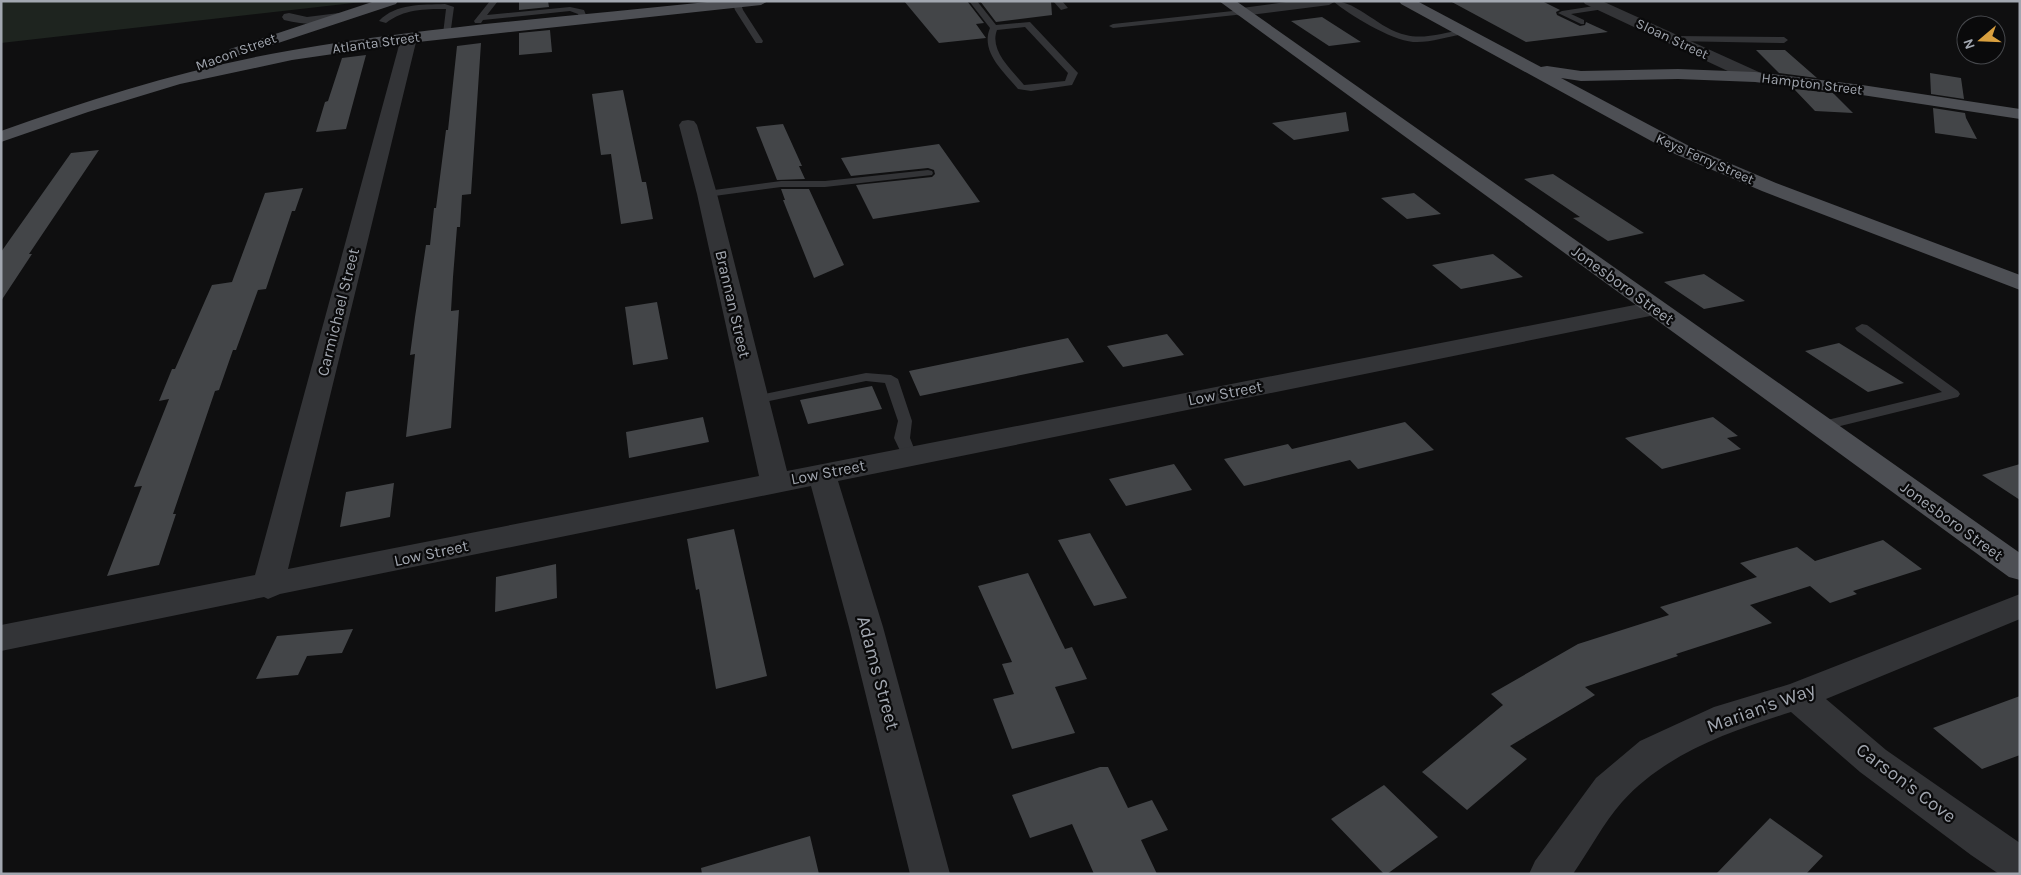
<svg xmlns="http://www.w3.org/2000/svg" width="2021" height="875" viewBox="0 0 2021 875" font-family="Karla,sans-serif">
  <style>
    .green { fill: #1e241f }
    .building { fill: #434548 }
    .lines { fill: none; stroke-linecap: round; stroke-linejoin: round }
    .service { fill: #333437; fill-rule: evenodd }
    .minor { fill: #333437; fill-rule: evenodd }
    .primary { fill: #4d4f54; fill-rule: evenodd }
    .labels { text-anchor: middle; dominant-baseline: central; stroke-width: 4.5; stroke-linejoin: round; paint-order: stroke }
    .far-street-label { font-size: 14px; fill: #a2a7b0; stroke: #0a0a0b }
    .street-label { font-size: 16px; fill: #a2a7b0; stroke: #0a0a0b }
    .near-street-label { font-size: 19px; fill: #a2a7b0; stroke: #0a0a0b }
  </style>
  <rect width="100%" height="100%" fill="#0f0f10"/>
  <path class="green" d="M1,1H371L1,43Z"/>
  <path class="building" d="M519,1H548L549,7L519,10Z
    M904,1H967L984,23L976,24L986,38L939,43Z
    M980,1H1051L1052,15L996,22Z
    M1450,1H1542L1560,10L1556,12L1557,15L1580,26L1585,25L1586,22L1608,32L1526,42Z
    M1322,17L1361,42L1329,46L1291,21Z
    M550,30L552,52L519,55V33Z
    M481,43L471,194L462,195L460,227H457L453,277L451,311L459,310L451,428L406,437L415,354L410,355L415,317L426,245H430L434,208H436L446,130H448L457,46Z
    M1756,50H1785L1817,78L1779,73Z
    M366,55L346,129L316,132L325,102L328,101L342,58Z
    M1930,73L1961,78L1964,99L1931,94Z
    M1794,89L1833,93L1853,113L1815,111Z
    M623,90L642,182H646L653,219L621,224L611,154L601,155L592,94Z
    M1933,108L1965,113L1966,118L1977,139L1935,133Z
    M1346,112L1349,131L1294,140L1272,123Z
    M783,124L802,166H799L805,179L777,180L756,127Z
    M939,144L980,202L873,219L856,185L932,177L935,174L934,170L928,168L851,176L841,158Z
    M99,150L29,254H32L1,301V252L71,153Z
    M1553,174L1644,233L1608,241L1573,218L1580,217L1524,179Z
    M303,188L295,211H292L266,289L258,290L236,350H233L219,390L215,391L173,514H176L159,565L107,576L142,486L134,487L169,399L159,401L172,369H175L212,285L232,282L265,193Z
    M781,189H809L844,265L814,278L783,200H785Z
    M1414,193L1441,214L1407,219L1381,198Z
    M1493,254L1523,277L1461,289L1432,265Z
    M1704,274L1745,301L1704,309L1664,282Z
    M657,302L668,359L633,365L625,307Z
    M1167,334L1184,355L1123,367L1107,346Z
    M1068,338L1084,362L920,396L909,371Z
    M1839,343L1904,383L1868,392L1805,351Z
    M872,386L882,409L808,424L800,400Z
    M703,417L709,442L629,458L626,432Z
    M1713,417L1738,436L1727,438L1741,449L1662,469L1625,438Z
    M1405,422L1434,450L1358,469L1350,460L1244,486L1224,459L1288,444L1292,449Z
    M1174,464L1192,490L1126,506L1109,479Z
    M2020,464V500L1982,475Z
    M394,483L390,517L340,527L346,492Z
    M734,529L767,676L716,689L699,589L696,590L687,539Z
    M1090,533L1127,598L1094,606L1058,540Z
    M1883,540L1922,569L1853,591L1857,594L1830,603L1810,586L1750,605L1772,623L1676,654L1678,656L1585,687L1595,695L1510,746L1527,759L1467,810L1422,772L1503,705L1491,694L1578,644L1669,615L1660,607L1757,577L1740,563L1797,547L1815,561Z
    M556,564L557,598L495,612L496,577Z
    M1028,573L1065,649L1072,647L1087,679L1055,687L1075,733L1012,749L993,699L1014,694L1002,664L1012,662L978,586Z
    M353,629L342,653L307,656L298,675L256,679L277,636Z
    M2020,696V755L1982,769L1933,728Z
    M1100,767H1108L1128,808L1152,800L1168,830L1141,840L1157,874H1094L1072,824L1030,838L1012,795Z
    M1384,785L1438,837L1387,874H1384L1331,819Z
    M1770,818L1823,856L1806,874H1716Z
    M810,836L819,874H702L701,868Z"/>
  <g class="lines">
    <path class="service" d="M490,1H498L487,15L570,7L584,10L588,20L581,22L578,14L570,11L483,20L481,23H475L474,21Z
      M732,1H740L743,10L763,41L762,43H756L735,10Z
      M969,1H977L996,25L1030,22L1078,73L1072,85L1031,91L1018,89C1004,72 980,52 990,28ZM1025,27L1068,73L1065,81L1024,85C1012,70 989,51 997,30Z
      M1053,1H1062L1068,8L1061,10Z
      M1333,1C1358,1 1380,30 1406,35C1424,40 1445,32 1463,30L1467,32L1463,34C1446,37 1430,43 1413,42C1391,40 1349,15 1333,1Z
      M445,4L454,7L450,36L443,34L446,9C424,9 404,9 386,23L379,21C396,3 422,5 445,4Z
      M1601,5L1605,7L1604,9L1571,14L1584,20V24H1581L1558,13L1562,11Z
      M1242,10L1246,12L1245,14L1113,28L1109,26L1113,24Z
      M1674,36L1784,37L1788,40L1784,43L1671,41V37Z
      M928,170L932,171L933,173L932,175L825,187H781L707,197L702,194L707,191L781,181H825Z
      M1862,324L1867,325L1958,391L1960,394L1958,397L1820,431L1815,429L1813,426L1815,423L1942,392L1857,331L1855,328Z
      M866,373L891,375L898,379L912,421L910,438L917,456L914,459H904L894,438L898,421L885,383L866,381L755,404L750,403L748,400L750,397L755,396Z"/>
    <path class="minor" d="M1293,1H1336L1329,5L1242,16L1237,15L1235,12L1237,9L1242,8Z
      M1583,1H1602L1761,73L1763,77L1761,81H1749L1585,4Z
      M289,13L307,17L339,13L344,14L346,17L344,20C322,26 305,25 284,20L282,17L284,14Z
      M409,33L414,35L417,38L288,569L759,476L697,194L679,125L682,121L688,120L694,121L697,125L717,194L787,471L1655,301L1663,303L1667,308L1663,313L1655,315L838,481L883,627L950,874H910L849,627L811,486L280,594L268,599L264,597L1,651V625L255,575L401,38L404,35Z
      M2020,594V619L1826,699L1886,750L2020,843V874H1999L1971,855L1860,772L1791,712C1731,731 1666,753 1622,802C1604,822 1589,851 1573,874H1529L1535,861L1596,778L1640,741L1714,707L1790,684Z"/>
    <path class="primary" d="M375,1H398L396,4L242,55H230L228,52L230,49Z
      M717,1H768L761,5L409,43L292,60L180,84L88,112L1,142V131C96,97 193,67 293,50C433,26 576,16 717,1Z
      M1219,1H1236L2020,553V580L2009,577Z
      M1399,1H1417L1541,67L1547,66L1581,71L1678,69L1755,72L1862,85L2020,109V119L1862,95L1755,82L1678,79L1581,81L1561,78L1689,146L1776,183L2020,275V290L1762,191L1675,154L1401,4Z"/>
  </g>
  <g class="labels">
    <g class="far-street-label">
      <text transform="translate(1672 39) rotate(25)">Sloan Street</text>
      <text transform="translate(376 43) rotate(-8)">Atlanta Street</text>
      <text transform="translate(236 52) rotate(-20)">Macon Street</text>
      <text transform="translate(1812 84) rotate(7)">Hampton Street</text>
      <text transform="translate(1705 159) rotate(24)">Keys Ferry Street</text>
    </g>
    <g class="street-label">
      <text transform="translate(1623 285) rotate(36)">Jonesboro Street</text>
      <text transform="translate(733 304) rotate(77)">Brannan Street</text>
      <text transform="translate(338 312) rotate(-76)">Carmichael Street</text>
      <text transform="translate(1225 393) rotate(-11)">Low Street</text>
      <text transform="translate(828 472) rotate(-11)">Low Street</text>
      <text transform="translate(1952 521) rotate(36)">Jonesboro Street</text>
      <text transform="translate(431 553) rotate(-12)">Low Street</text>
    </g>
    <g class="near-street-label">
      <text transform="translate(878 673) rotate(75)">Adams Street</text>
      <text transform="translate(1761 708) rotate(-20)">Marian's Way</text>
      <text transform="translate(1906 783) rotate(37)">Carson's Cove</text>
    </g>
  </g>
  <rect width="2021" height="875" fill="none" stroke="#a2a7b0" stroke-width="5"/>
  <g transform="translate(1981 40) rotate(251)"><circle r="24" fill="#0a0a0b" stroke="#47494d"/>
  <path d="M0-4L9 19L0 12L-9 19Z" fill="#d9a03f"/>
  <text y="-8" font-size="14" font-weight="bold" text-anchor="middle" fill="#a2a7b0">N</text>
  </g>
</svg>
